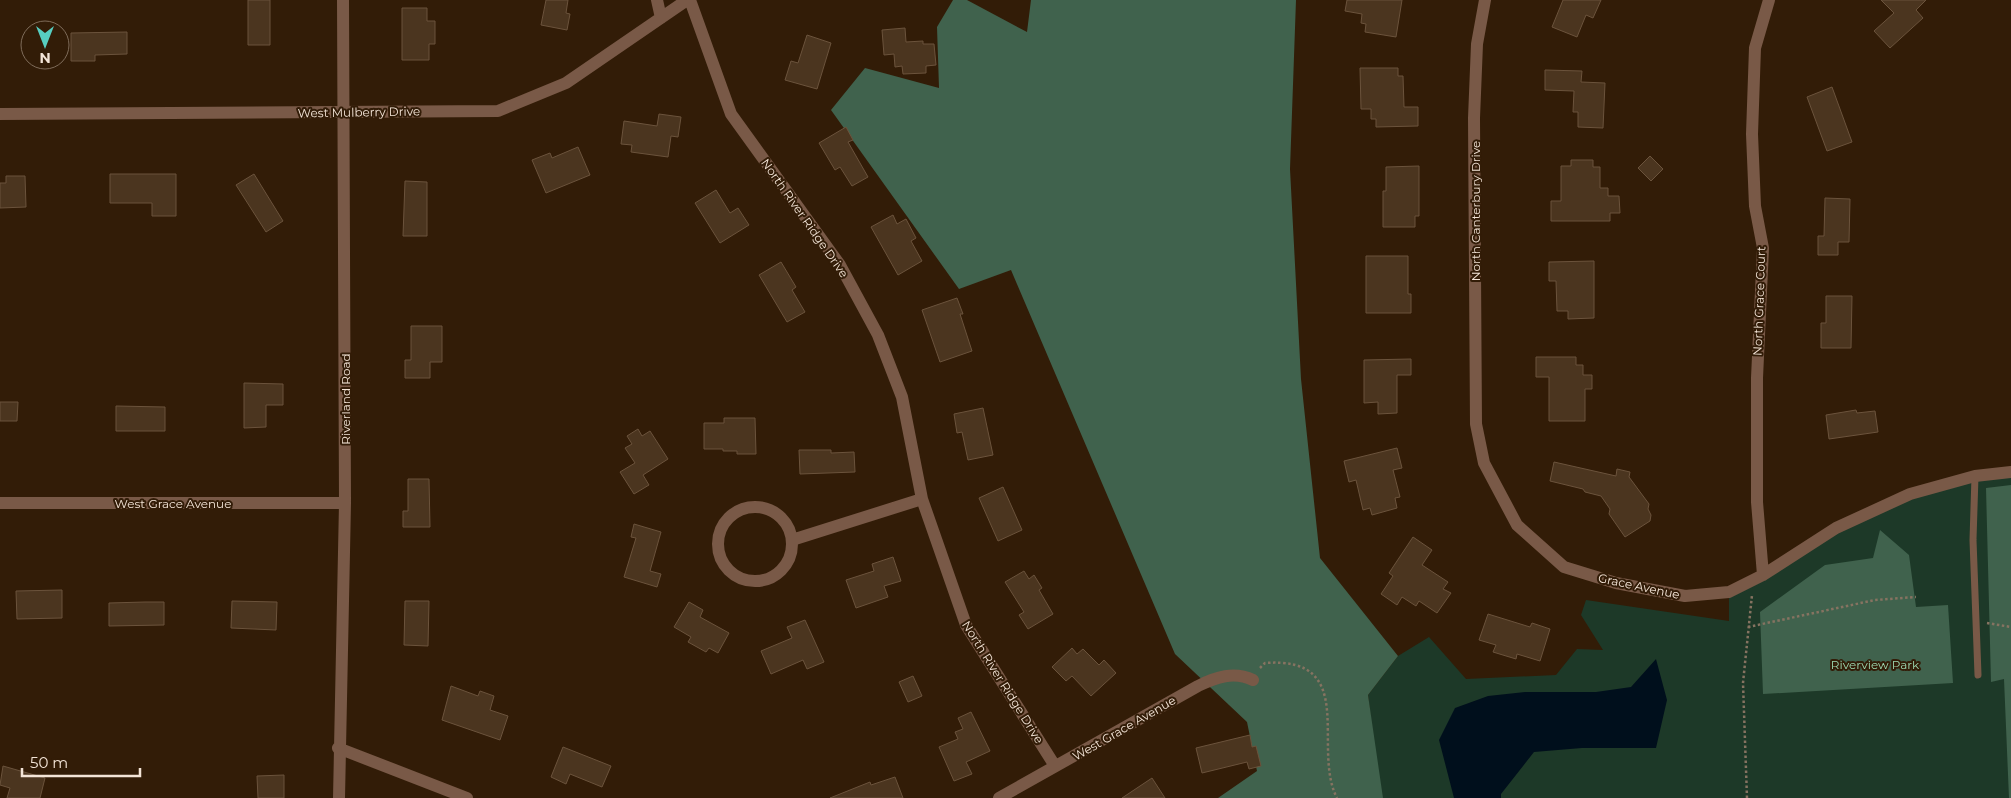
<svg xmlns="http://www.w3.org/2000/svg" width="2011" height="798" viewBox="0 0 2011 798" font-family="Montserrat,sans-serif">
  <style>
    .green { fill: #1d3928 }
    .forest { fill: #40624d }
    .water { fill: #000f1c }
    .building { fill: #4b351f; stroke: #6b533c }
    .lines { fill: none; stroke-linecap: round; stroke-linejoin: round }
    .path { stroke: #867361; stroke-width: 2.5; stroke-dasharray: 2.5 2.5; stroke-linecap: butt }
    .lane { stroke: #795947; stroke-width: 7 }
    .street { stroke: #795947; stroke-width: 12 }
    .labels { text-anchor: middle; dominant-baseline: central; stroke-width: 4; stroke-linejoin: round; paint-order: stroke }
    .street-label { font-size: 12px; fill: #f3e4d7; stroke: #321c07 }
    .park-label { font-size: 12px; fill: #9cd8b1; stroke: #321c07 }
  </style>
  <rect width="100%" height="100%" fill="#321c07"/>
  <path class="green" d="M2011,472V798H1276L1374,745L1368,695L1398,656L1429,637L1466,679L1556,675L1577,649L1603,650L1581,615L1586,600L1729,621V592L1910,494Z"/>
  <path class="forest" d="M953,0H967L1027,32L1031,0H1296L1290,169L1301,379L1320,558L1398,656L1368,695L1383,798H1218L1257,771L1247,722L1175,654L1011,270L959,289L831,110L865,68L939,88L937,27Z
    M2011,485V798H2009L2004,679L1991,682L1986,488Z
    M1880,530L1909,555L1916,607L1948,605L1953,683L1763,694L1760,612L1825,565L1873,558Z"/>
  <path class="water" d="M1656,659L1667,700L1656,748H1582L1534,752L1501,794V798H1454L1439,740L1455,708L1488,696L1525,692H1596L1631,687Z"/>
  <path class="building" d="M248,0H270V45H248Z
    M546,0H568L566,13L570,14L567,30L541,25Z
    M1347,0H1402L1396,37L1365,32L1366,24L1361,23L1362,14L1345,11Z
    M1563,0H1601L1593,18L1586,15L1577,37L1552,27Z
    M1881,0H1926L1916,10L1923,18L1890,48L1874,31L1894,13Z
    M402,8H427V21H435V44H429V60H402Z
    M905,28L906,42L923,41V44H934L936,65L926,66V73L903,74L902,66L895,67L894,54L884,55L882,30Z
    M127,32V54L95,55V61H71V33Z
    M807,35L831,43L817,89L785,80L791,61L798,63Z
    M1360,68H1398V76H1403L1404,107H1418V126L1376,127V119H1371V109H1361Z
    M1545,70L1582,71L1581,82L1605,83L1603,128L1578,127V112H1573L1574,91L1545,90Z
    M1832,87L1852,142L1827,151L1807,97Z
    M659,114L681,117L678,137L671,136L668,157L631,152L632,145L621,144L624,121L657,126Z
    M846,127L853,140L848,142L868,177L852,186L840,167L835,170L819,143Z
    M578,147L590,175L546,193L532,160L550,153L552,158Z
    M1650,156L1663,169L1651,181L1638,168Z
    M1571,160H1593V167H1600V188H1608V196H1619L1620,213H1610V221H1551V201H1561V166H1571Z
    M1419,166V216H1415V227H1383V191H1386V167Z
    M110,174H176V216H152V203H110Z
    M254,174L283,221L266,232L236,185Z
    M6,176H25L26,207L0,208V183H6Z
    M405,181L427,182V236H403Z
    M716,190L730,213L738,208L749,225L720,243L695,203Z
    M1825,198L1850,199L1849,242H1838V255H1818V236H1824Z
    M893,215L897,224L906,219L916,238L911,241L922,261L898,275L871,227Z
    M1366,256H1408V294H1411V313H1366Z
    M1594,261V318L1568,319V311H1557L1556,281H1549V262Z
    M781,262L796,287L792,290L805,312L787,322L759,275Z
    M1826,296H1852L1851,348H1821V323H1826Z
    M957,298L963,314H960L972,351L940,362L922,310Z
    M411,326H442V362H430V378H405V360H411Z
    M1536,357H1576V365H1583V375H1592V389H1585V421H1549V377H1536Z
    M1411,359V375H1397V413L1378,414V402L1364,403V360Z
    M244,383L283,384V405H266V427L244,428Z
    M0,402H18L17,421H0Z
    M116,406L165,407V431H116Z
    M983,408L993,455L968,460L962,432L957,433L954,414Z
    M1856,410L1857,413L1875,411L1878,432L1829,439L1826,415Z
    M724,418H755L756,454H737V451H723V449H704V423H724Z
    M638,429L642,436L650,431L668,459L643,475L649,485L634,494L620,472L635,463L625,448L632,444L627,436Z
    M1397,448L1402,468L1393,470L1400,497L1395,498L1397,508L1372,515L1370,508L1363,510L1356,480L1349,482L1344,461Z
    M799,450H831V453L854,452L855,472L800,474Z
    M1554,462L1616,476L1617,469L1630,472L1629,477L1649,504L1648,509L1651,515L1650,521L1625,537L1609,514L1610,509L1601,496L1585,492L1583,489L1550,481Z
    M408,479H429L430,527H403V511H408Z
    M1003,487L1022,530L998,541L979,498Z
    M634,524L661,532L650,571L661,574L657,587L624,577L636,538L631,537Z
    M1413,537L1432,550L1422,565L1448,582L1443,589L1451,593L1437,613L1419,601L1416,606L1402,597L1397,605L1381,594L1393,576L1389,573Z
    M893,557L901,581L884,586L888,597L856,608L846,580L874,571L872,564Z
    M1024,571L1029,579L1034,575L1042,588L1039,590L1053,614L1028,629L1019,615L1024,612L1005,582Z
    M62,590V618L17,619L16,591Z
    M232,601L277,602L276,630L231,628Z
    M405,601H429L428,646L404,645Z
    M145,602H164V625L109,626V603Z
    M689,602L703,610L700,617L729,633L718,653L709,648L706,652L688,642L691,637L674,627Z
    M1488,614L1530,627L1532,623L1550,629L1540,661L1517,654L1516,659L1493,652L1496,645L1479,640Z
    M805,620L824,662L807,669L803,660L771,674L761,651L792,638L787,627Z
    M1072,648L1077,654L1083,649L1099,665L1104,660L1116,673L1091,696L1072,676L1066,681L1052,667Z
    M913,676L922,696L908,702L899,682Z
    M451,686L478,696L480,691L494,696L490,710L508,716L500,740L442,720Z
    M971,712L990,751L966,762L972,774L954,781L939,747L958,739L955,732L963,729L958,718Z
    M1250,735L1252,747L1256,746L1261,766L1249,769L1247,762L1202,773L1196,748Z
    M563,747L611,766L602,787L570,774L566,784L551,777Z
    M3,766L45,778L40,798H7L10,788L0,785Z
    M284,775V798H258L257,776Z
    M895,777L903,798H830L870,782L871,785Z
    M1152,778L1165,798H1122Z"/>
  <g class="lines">
    <path class="path" d="M1987,623L2011,627
      M1748,627L1875,600L1916,597
      M1260,668L1265,663C1360,656 1311,748 1337,798
      M1747,798L1743,683L1752,595"/>
    <path class="lane" d="M1975,476L1973,540L1978,675"/>
    <path class="street" d="M657,0L661,18
      M690,0L731,114L840,265L878,335L902,397L922,499L966,625L1055,766
      M1485,0L1477,44L1474,118L1476,424L1484,463L1517,525L1564,567L1616,583L1685,596L1729,592L1763,575L1836,528L1910,494L1975,476L2011,472
      M0,114L498,111L566,83L687,0
      M0,503H345
      M718 544a37 37 0 1 1 74 0a37 37 0 1 1-74 0Z
      M792,540L922,499
      M1763,575L1757,502V378L1763,248L1755,206L1752,134L1755,48L1769,0
      M338,748L467,798
      M339,798L345,503L343,0
      M999,798L1198,686C1216,677 1234,671 1253,680"/>
  </g>
  <g class="labels">
    <g class="street-label">
      <text transform="translate(359 112) rotate(-1)">West Mulberry Drive</text>
      <text transform="translate(1475 211) rotate(-90)">North Canterbury Drive</text>
      <text transform="translate(805 218) rotate(55)">North River Ridge Drive</text>
      <text transform="translate(1759 301) rotate(-88)">North Grace Court</text>
      <text transform="translate(345 399) rotate(-90)">Riverland Road</text>
      <text x="173" y="503">West Grace Avenue</text>
      <text transform="translate(1639 586) rotate(12)">Grace Avenue</text>
      <text transform="translate(1003 682) rotate(58)">North River Ridge Drive</text>
      <text transform="translate(1124 728) rotate(-30)">West Grace Avenue</text>
    </g>
    <g class="park-label">
      <text x="1875" y="664">Riverview Park</text>
    </g>
  </g>
  <g transform="translate(45 45) rotate(180)"><circle r="24" fill="#321c07" stroke="#7f6c5a"/>
  <path d="M0-4L9 19L0 12L-9 19Z" fill="#57cec1"/>
  <text y="-8" font-size="14" font-weight="bold" text-anchor="middle" fill="#f3e4d7">N</text>
  </g>
  <path d="M22 768v8h118v-8" fill="none" stroke="#f3e4d7" stroke-width="2.5"/>
  <text x="30" y="768" font-size="15" fill="#f3e4d7" stroke="#321c07" stroke-width="4" paint-order="stroke">50 m</text>
</svg>
